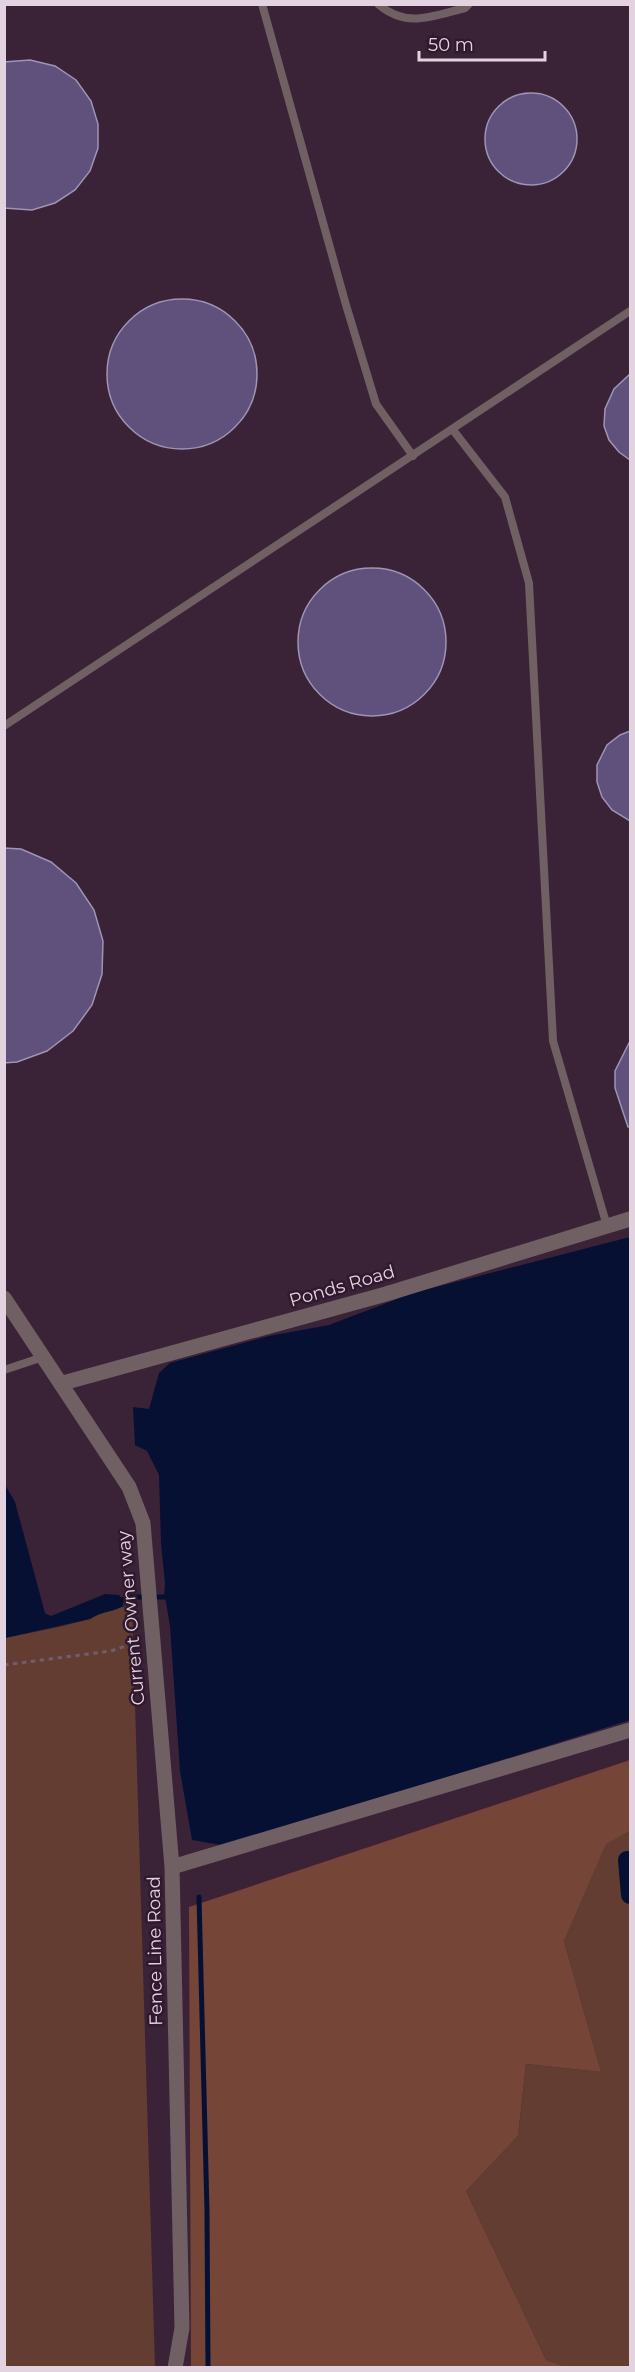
<svg xmlns="http://www.w3.org/2000/svg" width="635" height="2372" viewBox="0 0 635 2372" font-family="Montserrat,sans-serif">
  <style>
    .green { fill: #633d31 }
    .forest { fill: #754537 }
    .water { fill: #061033 }
    .lines { fill: none; stroke-linecap: round; stroke-linejoin: round }
    .stream { stroke: #061033; stroke-width: 5 }
    .canal { stroke: #061033; stroke-width: 18 }
    .building { fill: #60517c; stroke: #9e94b5; stroke-width: 1.5 }
    .path { stroke: #715c6d; stroke-width: 3; stroke-dasharray: 4.5 4.5; stroke-linecap: butt }
    .service { stroke: #706063; stroke-width: 8 }
    .minor { stroke: #706063; stroke-width: 15 }
    .labels { text-anchor: middle; dominant-baseline: central; stroke-width: 5; stroke-linejoin: round; paint-order: stroke }
    .street-label { font-size: 18px; fill: #e3d3e0; stroke: #30192d }
  </style>
  <rect width="100%" height="100%" fill="#3b2337"/>
  <path class="green" d="M132,1605L155,2367L5,2368V1638L59,1627L90,1619L101,1612Z
    M630,1831V2367H567L546,2360L466,2191L518,2136L526,2064L601,2072L564,1941L606,1843Z"/>
  <path class="forest" d="M630,1760V1831L606,1844L564,1941L601,2072L526,2064L518,2136L466,2191L546,2360L567,2367H191L189,1907Z"/>
  <path class="water" d="M630,1237V1720L227,1846L192,1840L180,1771L170,1626L166,1602L164,1598L165,1583L161,1544L159,1475L147,1451L135,1445L133,1407L149,1409L159,1373L170,1363L269,1336L329,1325L413,1293Z
    M4,1483L15,1502L45,1613L51,1616L105,1594L119,1595L123,1600V1606C114,1612 102,1611 90,1619L5,1638Z"/>
  <g class="lines">
    <path class="stream" d="M118,1601L132,1597H171
      M199,1897L207,2211L208,2368"/>
    <path class="canal" d="M627,1860L630,1895"/>
  </g>
  <path class="building" d="M30,60L55,66L76,80L91,101L98,124V148L90,171L75,190L55,203L32,210L4,208V62Z
    M485 139a46 46 0 1 1 92 0a46 46 0 1 1-92 0Z
    M107 374a75 75 0 1 1 150 0a75 75 0 1 1-150 0Z
    M630,374V460L619,452L609,440L604,426L605,409L614,389Z
    M298 642a74 74 0 1 1 148 0a74 74 0 1 1-148 0Z
    M630,731V821L612,810L602,797L597,782V765L607,745L620,735Z
    M4,848L21,849L51,862L76,883L94,910L103,941L102,974L92,1005L73,1031L47,1051L17,1062L4,1063Z
    M630,1041V1126L628,1127L615,1088V1071Z"/>
  <g class="lines">
    <path class="path" d="M4,1665L111,1651L137,1642"/>
    <path class="service" d="M262,4L346,305L376,404L413,456
      M378,4C407,29 433,16 465,8L469,4
      M453,430L505,497L529,583L553,1041L607,1226
      M4,726L630,311
      M4,1370L43,1357"/>
    <path class="minor" d="M4,1298L129,1487L143,1523L172,1867
      M63,1383L386,1294L630,1219
      M175,2368L182,2328L172,1867L630,1730"/>
  </g>
  <g class="labels">
    <g class="street-label">
      <text transform="translate(342 1286) rotate(-16)">Ponds Road</text>
      <text transform="translate(131 1618) rotate(-95)">Current Owner way</text>
      <text transform="translate(155 1951) rotate(-91)">Fence Line Road</text>
    </g>
  </g>
  <rect width="635" height="2372" fill="none" stroke="#e3d3e0" stroke-width="12"/>
  <path d="M419 51v9h126v-9" fill="none" stroke="#e3d3e0" stroke-width="3"/>
  <text x="428" y="51" font-size="18" fill="#e3d3e0" stroke="#30192d" stroke-width="4.5" paint-order="stroke">50 m</text>
</svg>
